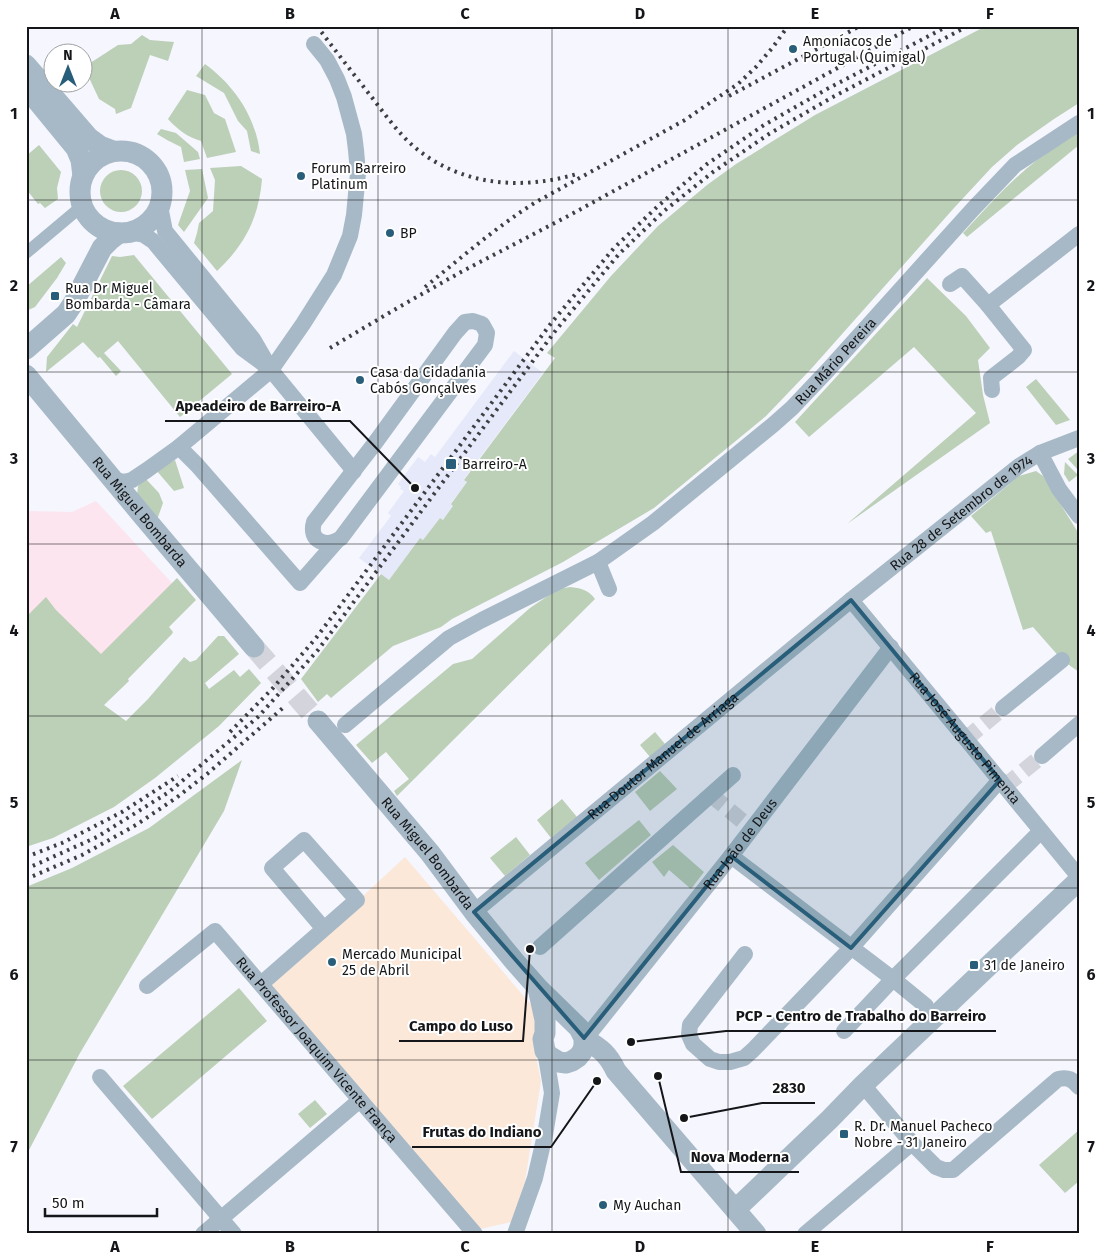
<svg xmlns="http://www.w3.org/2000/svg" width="1105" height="1260" viewBox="0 0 1105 1260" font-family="'Fira Sans',sans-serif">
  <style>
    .commercial { fill: #fce8d9 }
    .industrial { fill: #fde5ef }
    .built { fill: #e6e9fa }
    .green { fill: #bccfb7 }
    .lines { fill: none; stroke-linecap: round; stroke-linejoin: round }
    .minor-tunnel { stroke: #d3d4dc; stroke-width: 16; stroke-dasharray: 16 8; stroke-linecap: butt }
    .tertiary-tunnel { stroke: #d3d4dc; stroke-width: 21; stroke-dasharray: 21 11; stroke-linecap: butt }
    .pedestrian { stroke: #a7b9c6; stroke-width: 12 }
    .minor { stroke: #a7b9c6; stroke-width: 16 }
    .tertiary { stroke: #a7b9c6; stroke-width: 21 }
    .rail { stroke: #3e3f43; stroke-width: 4; stroke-dasharray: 2.5 5; stroke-linecap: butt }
    .marked { fill: #295e7a; fill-opacity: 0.2; stroke: #295e7a; stroke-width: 4; stroke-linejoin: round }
    .grid { fill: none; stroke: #151619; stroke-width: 1; stroke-opacity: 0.55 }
    .poi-dot { fill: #295e7a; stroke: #fff; stroke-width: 2 }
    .labels { text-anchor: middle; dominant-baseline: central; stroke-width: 4; stroke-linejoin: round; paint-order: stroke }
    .poi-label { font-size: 14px; fill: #151619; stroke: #fff; text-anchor: start }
    .street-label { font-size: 14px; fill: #151619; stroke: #fff }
    .leader { fill: none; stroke: #151619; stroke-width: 2 }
    .callout-dot { fill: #151619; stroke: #fff; stroke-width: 2 }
    .callout-label { font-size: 15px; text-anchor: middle; font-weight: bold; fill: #151619; stroke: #fff; stroke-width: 4; stroke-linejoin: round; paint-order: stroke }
    .neatline { fill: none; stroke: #151619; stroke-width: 2 }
    .grid-label { font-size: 16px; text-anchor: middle; font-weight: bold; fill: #151619 }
  </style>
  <rect width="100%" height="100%" fill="#f5f6fe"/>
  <path class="commercial" d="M405,857L533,1007L536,1032L534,1047L541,1081L525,1181L511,1222L480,1229L269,983Z"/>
  <path class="industrial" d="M96,501L184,596L92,670L26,645V508L28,511L72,512Z"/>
  <path class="built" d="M514,351L543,373L464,479L467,482L451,503L454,506L443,520L440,518L423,540L420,538L389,580L359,558L391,516L388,513L404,491L400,489L401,487L398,484L418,457L425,462L431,454L435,457Z"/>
  <path class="green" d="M986,26H1079V103L1054,119L1017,145L992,167L954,208L811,369L766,416L654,508L563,562L452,619L441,627L393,646L331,698L327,694L318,702L301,679L381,574L389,580L420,538L423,540L440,518L443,520L453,506L451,504L467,482L464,480L555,358L547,353L611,276L658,226L707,185L736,164L815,115Z
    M142,35L150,40L174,42L168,61L150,55L131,108L116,114L115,109L99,99L84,67L118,45L131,44Z
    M205,64C234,85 256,117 260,154L251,151L247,131L238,121L224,93L196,76Z
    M187,90L205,95L214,113L225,119L236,152L207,158L201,141C187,137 177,129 168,119Z
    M161,129L176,133L198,152L200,159L184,162L181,147L167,140L157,134Z
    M1079,132V145L967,237L963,233C987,207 1010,181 1037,160C1050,150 1065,142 1079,132Z
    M39,145L61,172L57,188L58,199L45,208L40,203L38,204L26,189V156Z
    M241,166L262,179C259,217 245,245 217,271L194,243L197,233L199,223L213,211L215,180L210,168Z
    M202,169L208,198L184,232L178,225L190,191L185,170Z
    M100 191a21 21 0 1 1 42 0a21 21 0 1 1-42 0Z
    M134,255L232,374L180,417L118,341L104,353L121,371L116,376L100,357L98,358L83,342L46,372L47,357L73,324L77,327L112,256L120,257Z
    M61,257L66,263L57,278L35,307L26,311V287Z
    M927,278L966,316L990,348L978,360L983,395L990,423L847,524L976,413L914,347L809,437L795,422Z
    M1036,379L1070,420L1056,425L1026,387Z
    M1079,451V471L1068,459Z
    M175,460L184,488L174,491L156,470Z
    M1065,462L1078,475L1069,482L1064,474Z
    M1036,471L1043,476L1079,534V672L1062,660L1033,627L1023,630L991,531L986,533L971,516L1019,476Z
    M145,478L159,493L163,503L157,520L137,495L138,486Z
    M177,578L196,600L169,627L173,632L172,634L128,679L129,681L104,705L126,721L148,699L184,657L190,662L196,660L218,636H224L239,654L205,683L209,689L234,670L240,677L249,669L261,683L219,726L155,778L114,807L53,838L26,847V617L46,597L56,610L101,654Z
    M570,587C580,588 589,590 595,599L397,796L394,791L409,779L386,752L372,763L356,745L453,664L472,659L530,608L558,589Z
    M655,732L665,744L650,757L640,745Z
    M242,760L224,811L80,1053L29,1150L26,1158V887L72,868L149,828Z
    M660,771L677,789L650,811L635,792Z
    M562,799L577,817L551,838L537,820Z
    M639,820L651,835L599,880L585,863Z
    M516,837L530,855L505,876L490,858Z
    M673,845L704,872L691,889L669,870L664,877L652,862Z
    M239,988L267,1021L152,1119L123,1086Z
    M315,1100L327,1114L310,1128L298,1114Z
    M1079,1130V1181L1065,1193L1039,1165Z"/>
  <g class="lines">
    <path class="minor-tunnel" d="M966,739L1003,708
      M1005,786L1042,756
      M711,795L752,829"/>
    <path class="tertiary-tunnel" d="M254,647L318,721"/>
    <path class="pedestrian" d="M26,253L82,206"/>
    <g class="minor">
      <path d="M163,198L161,211L165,231L253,339L271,370L354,471"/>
      <path d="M131,232L144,235L153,241L242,348L265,365"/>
      <path d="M950,284L962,276L988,305"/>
      <path d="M473,321L482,324L487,333L485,345L341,538C327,548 308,542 314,522L375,443L455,333L465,322Z"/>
      <path d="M992,390L991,378L1018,357L1024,350L988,305L1079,234"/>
      <path d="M179,447L197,465L300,583L336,542"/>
      <path d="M1040,453L1059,489L1079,516"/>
      <path d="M112,479L124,482L132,480L147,470L179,447L271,370L303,324L334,275L350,236L354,215L358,173L356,150L354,134L344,97L337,79L327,60L314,44"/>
      <path id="s1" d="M609,589L598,562L653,523L774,424L792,408L828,370L973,209L1015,165L1079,123"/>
      <path id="s2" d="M851,600L966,739L1079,877"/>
      <path d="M1003,708L1062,660"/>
      <path d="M345,725L449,638L482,620L598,562"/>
      <path d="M1042,756L1079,724"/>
      <path d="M731,856L893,979L926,1006"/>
      <path id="s3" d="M474,912L851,600L1019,466L1040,453L1079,438"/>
      <path d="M540,947L733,775"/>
      <path d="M745,954L690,1025L689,1035L693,1044L710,1059L719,1062H730L744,1058L753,1050L851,948L1000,780"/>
      <path d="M261,984L357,900L304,840L272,868L324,929"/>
      <path id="s4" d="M147,986L215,931L475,1234"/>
      <path d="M844,1031L893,979L1041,831"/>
      <path id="s5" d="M584,1038L593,1029L731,856L891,647"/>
      <path d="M100,1077L234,1234"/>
      <path d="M863,1085L912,1143L936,1167L944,1170H953L1058,1079C1069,1077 1072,1079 1079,1087"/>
      <path d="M203,1234L360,1100"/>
      <path d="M515,1234L535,1178L545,1135L552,1093L545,1051"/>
      <path d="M805,1234L912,1143"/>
    </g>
    <g class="tertiary">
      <path d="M26,65L89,138L100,146L113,151"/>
      <path d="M26,87L76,148L81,160L83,176"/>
      <circle cx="121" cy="192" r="41"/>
      <path d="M26,349L66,314L74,302L102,248L110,240L119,233"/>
      <path id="s6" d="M26,375L143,516L254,647"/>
      <path id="s7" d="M318,721L430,853L474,912L515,962L538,988L579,1028L584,1038V1046L582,1052L578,1057L572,1061L566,1063L559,1062L549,1056L545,1051L543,1039L545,1033V1020L538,988"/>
      <path d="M585,1039C601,1049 608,1054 616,1071L756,1234"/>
      <path d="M736,1209L830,1119L863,1085L1079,880"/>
    </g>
    <path class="rail" d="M317,26C334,49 352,72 370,95C385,114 399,135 418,150C464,186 522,190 577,174
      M729,96L860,26
      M425,287C461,258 496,227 536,202L685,120L714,100L738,84L756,67L773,47L788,26
      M330,348L399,307L461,272L570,215L914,26
      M230,732L273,688L316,638L552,322L614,248L658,206L707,164L764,125L827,89L948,26
      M26,857L62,843L122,812L178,776
      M26,869L97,837L169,792L258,717L318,650L556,330L619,254L664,211L713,172L769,134L831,98L968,26
      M26,879L82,855L136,825L176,798L207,774L284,707"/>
  </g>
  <path class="marked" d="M851,600L1000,780L851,948L731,856L584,1038L474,912Z"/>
  <path class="grid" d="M202,26V1234M378,26V1234M552,26V1234M728,26V1234M902,26V1234M26,200H1079M26,372H1079M26,544H1079M26,716H1079M26,888H1079M26,1060H1079"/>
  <g class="poi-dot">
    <circle cx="793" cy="49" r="5"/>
    <circle cx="301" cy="176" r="5"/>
    <circle cx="390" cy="233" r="5"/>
    <rect x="50" y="291" width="10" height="10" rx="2.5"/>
    <circle cx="360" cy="380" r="5"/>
    <rect x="445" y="458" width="12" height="12" rx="2.5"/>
    <circle cx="332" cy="962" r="5"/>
    <rect x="969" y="960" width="10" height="10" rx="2.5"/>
    <rect x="839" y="1129" width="10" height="10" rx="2.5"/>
    <circle cx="603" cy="1205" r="5"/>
  </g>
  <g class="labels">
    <g class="poi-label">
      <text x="803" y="41">Amoníacos de<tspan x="803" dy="16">Portugal (Quimigal)</tspan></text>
      <text x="311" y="168">Forum Barreiro<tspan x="311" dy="16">Platinum</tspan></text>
      <text x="400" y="233">BP</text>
      <text x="65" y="288">Rua Dr Miguel<tspan x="65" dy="16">Bombarda - Câmara</tspan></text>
      <text x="370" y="372">Casa da Cidadania<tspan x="370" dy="16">Cabós Gonçalves</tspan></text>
      <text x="462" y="464">Barreiro-A</text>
      <text x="342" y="954">Mercado Municipal<tspan x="342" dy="16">25 de Abril</tspan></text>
      <text x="984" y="965">31 de Janeiro</text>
      <text x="854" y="1126">R. Dr. Manuel Pacheco<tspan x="854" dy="16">Nobre - 31 Janeiro</tspan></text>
      <text x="613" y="1205">My Auchan</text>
    </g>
    <g class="street-label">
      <text stroke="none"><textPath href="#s1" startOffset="341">Rua Mário Pereira</textPath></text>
      <text stroke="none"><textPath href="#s6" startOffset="178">Rua Miguel Bombarda</textPath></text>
      <text stroke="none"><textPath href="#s3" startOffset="630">Rua 28 de Setembro de 1974</textPath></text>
      <text stroke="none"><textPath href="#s2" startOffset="179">Rua José Augusto Pimenta</textPath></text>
      <text stroke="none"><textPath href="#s3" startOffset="245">Rua Doutor Manuel de Arriaga</textPath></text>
      <text stroke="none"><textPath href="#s5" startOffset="249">Rua João de Deus</textPath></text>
      <text stroke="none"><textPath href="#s7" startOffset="172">Rua Miguel Bombarda</textPath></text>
      <text stroke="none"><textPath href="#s4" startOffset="244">Rua Professor Joaquim Vicente França</textPath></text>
    </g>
  </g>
  <path class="leader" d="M415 488L350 421H165M631 1042L726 1031H996M530 949L523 1041H399M684 1118L762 1103H815M597 1081L551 1147H412M658 1076L681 1172H799"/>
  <g class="callout-dot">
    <circle cx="415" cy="488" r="5"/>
    <circle cx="631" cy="1042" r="5"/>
    <circle cx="530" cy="949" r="5"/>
    <circle cx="684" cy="1118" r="5"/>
    <circle cx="597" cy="1081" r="5"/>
    <circle cx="658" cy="1076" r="5"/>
  </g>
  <g class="callout-label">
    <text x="258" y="411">Apeadeiro de Barreiro-A</text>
    <text x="861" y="1021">PCP - Centro de Trabalho do Barreiro</text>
    <text x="461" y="1031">Campo do Luso</text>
    <text x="789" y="1093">2830</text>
    <text x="482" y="1137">Frutas do Indiano</text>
    <text x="740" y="1162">Nova Moderna</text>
  </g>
  <rect width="1105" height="1260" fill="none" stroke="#ffffff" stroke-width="55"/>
  <g transform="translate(68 68)"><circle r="24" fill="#ffffff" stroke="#a1a2a3"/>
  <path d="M0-4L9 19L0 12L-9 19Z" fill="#295e7a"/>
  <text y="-8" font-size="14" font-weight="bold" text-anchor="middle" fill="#151619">N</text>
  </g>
  <path d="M45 1208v8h112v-8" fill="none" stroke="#151619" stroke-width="2.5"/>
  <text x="52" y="1208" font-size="15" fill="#151619" stroke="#ffffff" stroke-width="4" paint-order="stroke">50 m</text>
  <rect x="28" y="28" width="1050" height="1204" class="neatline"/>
  <g class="grid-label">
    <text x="115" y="19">A</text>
    <text x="290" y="19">B</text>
    <text x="465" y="19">C</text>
    <text x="640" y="19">D</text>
    <text x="815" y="19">E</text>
    <text x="990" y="19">F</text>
    <text x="14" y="119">1</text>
    <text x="1091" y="119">1</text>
    <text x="14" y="291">2</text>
    <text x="1091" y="291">2</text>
    <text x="14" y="464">3</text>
    <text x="1091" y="464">3</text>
    <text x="14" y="636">4</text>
    <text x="1091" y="636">4</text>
    <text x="14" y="808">5</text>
    <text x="1091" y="808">5</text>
    <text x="14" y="980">6</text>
    <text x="1091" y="980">6</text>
    <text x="14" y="1152">7</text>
    <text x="1091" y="1152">7</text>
    <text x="115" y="1252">A</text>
    <text x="290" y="1252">B</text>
    <text x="465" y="1252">C</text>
    <text x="640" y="1252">D</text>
    <text x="815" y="1252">E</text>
    <text x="990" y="1252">F</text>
  </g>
</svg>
